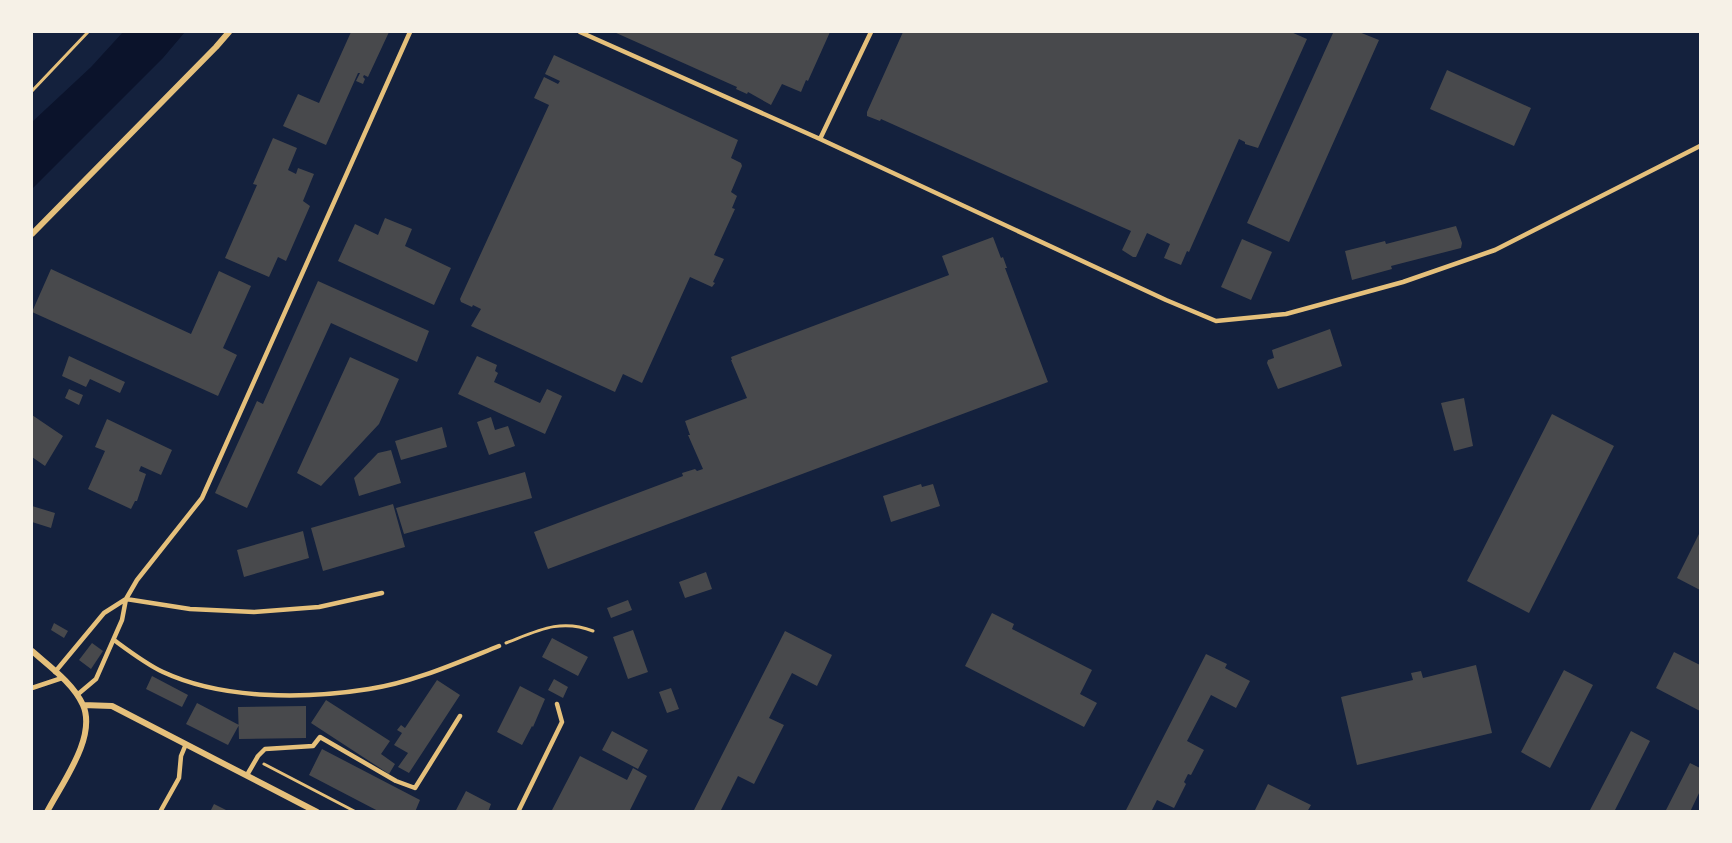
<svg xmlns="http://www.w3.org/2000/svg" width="1732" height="843" viewBox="0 0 1732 843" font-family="Lora,serif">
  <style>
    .water { fill: #0b132b }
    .building { fill: #48494c }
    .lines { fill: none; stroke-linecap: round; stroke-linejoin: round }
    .path { stroke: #e5c07b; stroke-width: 3 }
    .service { stroke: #e5c07b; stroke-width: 4.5 }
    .minor { stroke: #e5c07b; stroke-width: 6 }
  </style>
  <rect width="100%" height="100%" fill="#14213d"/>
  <path class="water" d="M123,32H185L163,58L32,189V122L91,67Z"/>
  <path class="building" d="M351,32H389L368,77L364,75L363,77L365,79L363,84L356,81L360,73H358L326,145L283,126L298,94L319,103Z
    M614,32H830L808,81L806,80L801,92L782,84L771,105L748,92L747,94L736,89L737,87Z
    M903,32H1291L1307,39L1258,148L1245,144V142L1239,139L1189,252L1187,251L1181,265L1164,258L1170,244L1147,233L1136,257H1133L1122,250L1131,231L881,119L880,121L867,116V112Z
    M1329,32H1359L1379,40L1289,242L1247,223L1333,33Z
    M554,55L738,140L731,158L741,163L742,166L731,192L737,196L732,208L735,209L714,255L724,259L713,282L715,283L712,287L690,277L642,383L623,374L615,392L471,326L481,309L473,305L472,307L461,302L460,299L549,105L534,98L544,77L558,84L560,81L545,74Z
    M1447,70L1531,108L1514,146L1430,109Z
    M273,138L297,148L288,170L296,174L298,168L314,174L303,201L310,206L286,261L278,257L269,277L225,258L257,185L253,184Z
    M385,218L412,229L405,246L451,268L434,305L338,261L355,224L378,235Z
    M1456,226L1462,243L1461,248L1391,266L1392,269L1352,280L1345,251L1385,241L1386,244Z
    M993,237L1001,258L1003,257L1007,268H1005L1048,382L548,569L534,532L683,476L682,473L695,469L697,471L703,469L688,435H690L685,421L747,398L731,360H732L731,357L949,275L942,256Z
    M1242,239L1272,252L1251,300L1221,287Z
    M51,269L191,334L219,271L251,286L223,348L237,355L218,396L32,312Z
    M318,281L429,331L417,362L331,323L247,508L215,493L257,401L263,404Z
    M1330,329L1342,366L1278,389L1267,363L1268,360L1274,358L1272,350Z
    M69,356L125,382L120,393L90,379L86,387L62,376Z
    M477,356L497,365L495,371L498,373L494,382L540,403L547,389L562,396L545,434L458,394Z
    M350,357L399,379L379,424L321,486L297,473Z
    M69,389L83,395L79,405L65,398Z
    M1464,398L1473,446L1454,451L1441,403Z
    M1552,414L1614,446L1529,613L1467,581Z
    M32,415L63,436L45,466L32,457Z
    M491,417L495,430L508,426L515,446L489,455L477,422Z
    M107,419L172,450L161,475L141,466L139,471L146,474L137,501H135L131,509L88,489L105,451L95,447Z
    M442,427L447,447L401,460L395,441Z
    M391,450L401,483L359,496L354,478L378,453Z
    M525,472L532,498L404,534L396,508Z
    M921,484L922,487L933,484L940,506L891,522L883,496Z
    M393,504L405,547L323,571L311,528Z
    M32,506L55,513L51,528L32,522Z
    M303,531L309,558L244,577L237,550Z
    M1700,532V590L1677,578Z
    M706,572L712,589L685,598L679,582Z
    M628,600L632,610L611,618L607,608Z
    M992,613L1014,624L1012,629L1092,670L1080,694L1097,703L1084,727L965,666Z
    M54,623L68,631L64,638L51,630Z
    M633,630L648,672L628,679L613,637Z
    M785,631L832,655L817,686L792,673L769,718L784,725L754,784L738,776L720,812H693Z
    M552,638L588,657L578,676L542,657Z
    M92,643L103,651L91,669L79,660Z
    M1674,652L1700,665V711L1656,688Z
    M1206,654L1227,664L1225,668L1250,681L1236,708L1211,695L1187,741L1204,750L1191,775L1188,774L1184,782L1186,784L1174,808L1157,800L1151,812H1125Z
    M1476,665L1492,733L1357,765L1341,697L1413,680L1411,673L1421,671L1423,678Z
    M1564,670L1593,685L1550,768L1521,752Z
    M152,676L188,695L182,707L146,689Z
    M554,679L568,687L563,698L548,690Z
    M437,680L460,695L409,773L398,767L408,753L394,745L402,733L397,730L401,725L405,728Z
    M520,686L545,699L533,727L532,726L522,745L497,732Z
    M671,688L679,709L667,713L659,692Z
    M326,700L390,741L381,754L395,764L389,774L311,723Z
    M197,703L239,725L228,745L186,724Z
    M306,706V738L239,739L238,707Z
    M612,731L648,750L638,769L602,750Z
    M1631,731L1650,741L1614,812H1589Z
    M322,749L420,800L415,812H380L309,775Z
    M580,756L627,780L633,768L647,776L629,812H551Z
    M1690,763L1700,768V791L1690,812H1665Z
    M1268,784L1311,805L1307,812H1254Z
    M466,791L491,804L488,812H455Z
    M214,804L230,812H210Z"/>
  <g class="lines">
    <path class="path" d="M32,91L88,32
      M506,643C537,631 560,618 593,631
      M264,764L356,812"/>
    <path class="service" d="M580,32L820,139L871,32
      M820,139L1166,300L1216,321L1286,314L1403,282L1495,250L1700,146
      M114,640C129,651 146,664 163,672C223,700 306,699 369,689C412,683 459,662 499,646
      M55,672L104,613L126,599L137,580L202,498L410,32
      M32,688L62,678
      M77,695L96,679L122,620L126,599L190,609L254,612L319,607L382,593
      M247,775L258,756L265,749L313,746L320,737L396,781L415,788L460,716
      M160,812L179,778L181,756L186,744
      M518,812L562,722L557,704"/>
    <path class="minor" d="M32,234L216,47L229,32
      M32,651C49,666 73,683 83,705C97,737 62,783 47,812
      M83,705L112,706L317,812"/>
  </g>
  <rect width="1732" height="843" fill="none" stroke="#f6f1e7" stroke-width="66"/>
</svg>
